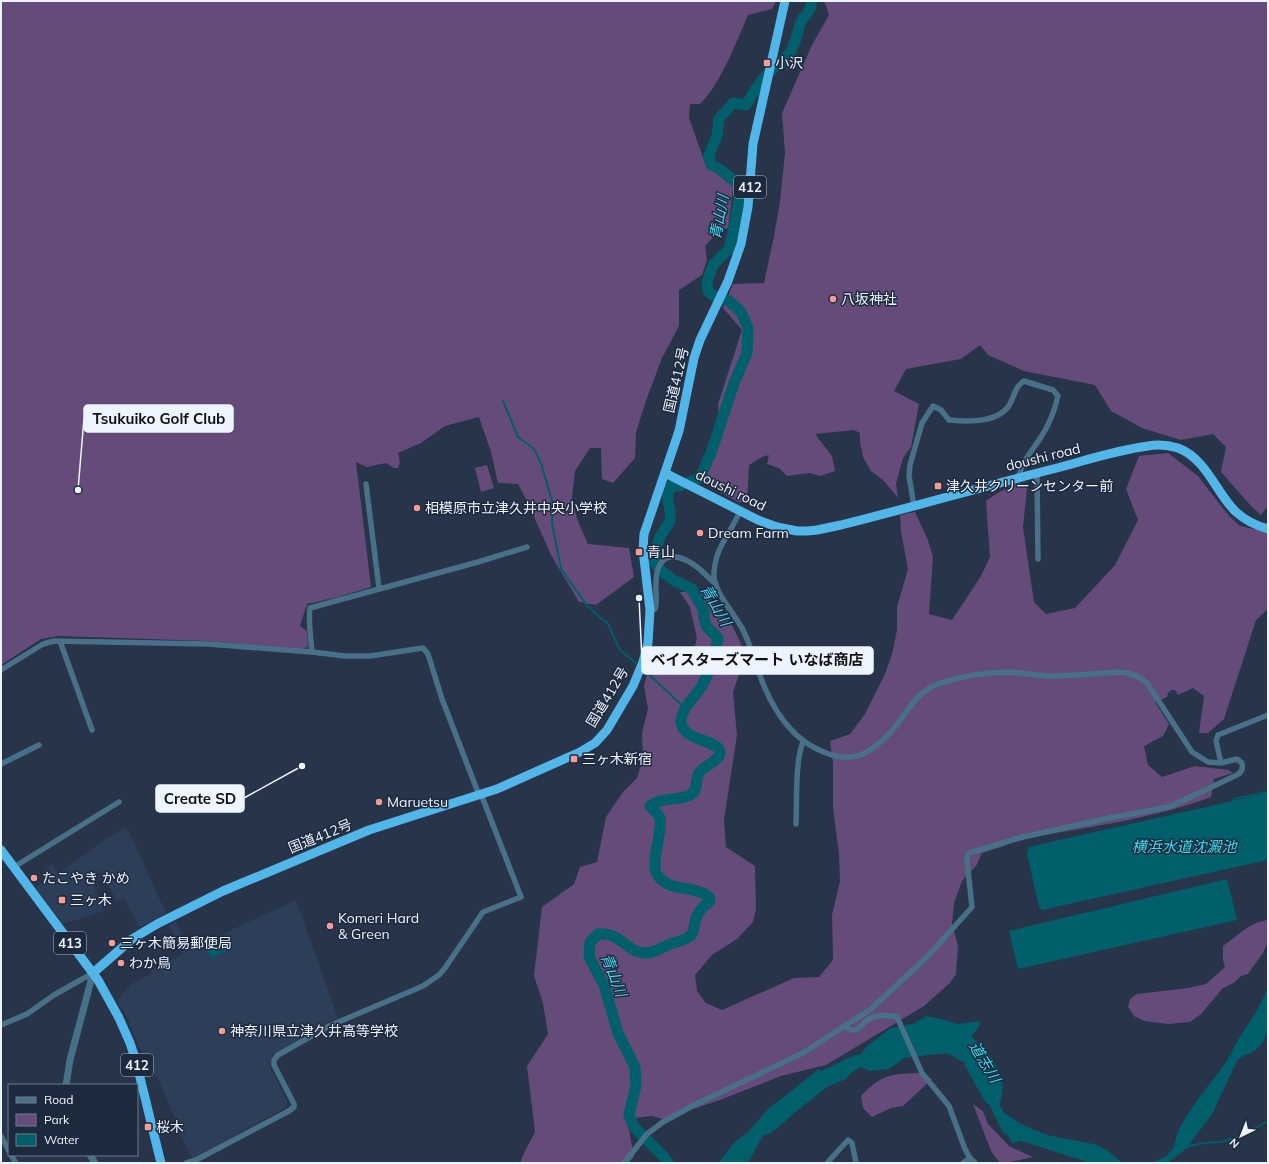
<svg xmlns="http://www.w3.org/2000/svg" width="1269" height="1164" viewBox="0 0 1269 1164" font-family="Mulish,'Noto Sans JP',sans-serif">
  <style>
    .built { fill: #2d3e59 }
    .green { fill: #654b79 }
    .water { fill: #005f6a }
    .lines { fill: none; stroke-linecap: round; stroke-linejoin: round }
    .stream { stroke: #005f6a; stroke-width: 2 }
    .river { stroke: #005f6a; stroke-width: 11 }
    .minor { stroke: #487087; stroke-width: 5.5 }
    .tertiary { stroke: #487087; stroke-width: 7 }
    .trunk { stroke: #52b6e8; stroke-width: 9 }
    .poi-dot { fill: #f59c94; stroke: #1d2a3e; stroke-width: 1.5 }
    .labels { text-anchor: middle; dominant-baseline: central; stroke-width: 3; stroke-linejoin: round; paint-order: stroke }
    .shield { fill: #1d2a3e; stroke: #afb7c5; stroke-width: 1 }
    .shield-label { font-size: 13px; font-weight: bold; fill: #edf4ff }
    .poi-label { font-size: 14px; fill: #edf4ff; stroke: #1d2a3e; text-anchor: start }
    .street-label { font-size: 14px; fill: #edf4ff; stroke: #1d2a3e }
    .water-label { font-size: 15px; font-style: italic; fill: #3fd7ec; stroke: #1d2a3e }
    .leader { fill: none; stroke: #edf4ff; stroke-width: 1.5 }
    .callout-dot { fill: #edf4ff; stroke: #1d2a3e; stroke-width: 1.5 }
    .callout { fill: #edf4ff; stroke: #edf4ff; stroke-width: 1.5 }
    .callout-label { font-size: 15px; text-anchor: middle; font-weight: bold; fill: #111 }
  </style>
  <rect width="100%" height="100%" fill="#273449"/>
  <path class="built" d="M125,827L128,829L166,913L139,928L125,899L117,902L100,870L90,876L104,911L63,924L35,887L45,881L41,874L52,864L59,873L101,842Z
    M296,900L338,1018L327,1022L273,1055L270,1067L287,1101L285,1108L192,1159L179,1131L180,1130L159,1081L139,1047L126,1015L117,1000L133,983L151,974L150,971L183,954L169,925L176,922L190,949Z"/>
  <path class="green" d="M1,1H776L772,9L748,15C737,41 720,85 700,104H690L689,118L705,163L733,187L728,228L718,232L705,246L707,260L702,275L679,290V326L662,358L647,398L636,432L635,458L613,483L602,479L601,448H590L575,471L572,498L577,519L588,544L629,548L634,577L596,605L579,602L551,555L527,501L518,484L498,483L491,452L479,417L445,426L421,443L398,453C399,458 402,464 397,468H394L386,463L367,467L356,462L371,587L338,597L307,604L300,626L307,631L308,647L301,649L207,641L58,636L41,639L1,665Z
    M824,1H1268V506L1261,515L1251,506L1221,472L1226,447L1213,434L1181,440L1142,428L1111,411L1095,385L1024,371L988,355L980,345L961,359L906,369L894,391L919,404L911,447L903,458L896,484L898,498L883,480L871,471L863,457L860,442V433L854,430L815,434L832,456L835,471L820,476L810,473L787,476L779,468L767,464L769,455L762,457L749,465L747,501L738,502L701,481L720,435L718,404L742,330L723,308L733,284L764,283L774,236L780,201L785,153L782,113L812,45L829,15Z
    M1168,453L1198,476L1229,516L1240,526L1268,532V609L1256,620L1224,719L1208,733H1199L1204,696L1193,688L1178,695L1175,690H1171L1168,693L1167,697L1155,702L1169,724L1163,736L1144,746L1148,765L1162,777L1195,766L1228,770L1233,773L1214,779L1211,797C1149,820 1081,828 1016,840L1004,846L982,853L976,866L962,881L954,903L952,924L958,946L956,974L950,983L924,1006L826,1065L781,1076L720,1100L663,1119L651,1116L635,1118L625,1110L634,1156L629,1163H520L524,1153L535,1132L527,1066L548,1034L543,1003L534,976L542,907L574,884L580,867L597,862L606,817L623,792L637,778L643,758L642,733L648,709L644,686L650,663L672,673H688L697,638L690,607L680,592H705L733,627L746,655L733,692L737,735L724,820L726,847L755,866L756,909L753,922L737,939L712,955L695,975L697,991L706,1003L722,1010L794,978L819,977L833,960L832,915L840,881L839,854L833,808V763L830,741L850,734L865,714L885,674L892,654L897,630V607L908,569L901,532L900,515L915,512L928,540L933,557L929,614L952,620L981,576L990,557L986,501L996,494L1019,482L1027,488L1023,527L1034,602L1046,614L1075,608L1115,565L1138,520L1126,489L1139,456Z
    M487,465L494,488L481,492L475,468Z
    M1268,920V942L1263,953L1248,974L1241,976L1235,982L1222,989L1201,1014L1190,1022L1168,1024L1144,1021L1134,1016L1128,1007L1130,999L1137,994L1188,988L1206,984L1225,967L1223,960V946C1238,936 1249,922 1268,920Z
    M918,1073L932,1079L903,1106L891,1108L872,1117L863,1108L861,1096C881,1075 890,1074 918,1073Z
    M973,1104L983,1111L988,1124L1009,1146L1033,1157L1006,1163H1000L991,1151Z"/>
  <path class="water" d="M1268,793V860L1042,910L1039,907L1027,854L1028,851V847Z
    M1227,879L1237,920L1018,969L1009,931Z
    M226,935L233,948L211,958L205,946Z
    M1268,987V1031L1263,1042L1256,1050L1238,1059L1212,1114L1187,1148L1168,1163H1152L1166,1156L1174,1147C1176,1121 1213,1082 1228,1059C1232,1052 1235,1044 1240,1037C1250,1021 1261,1006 1268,987Z
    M926,1016L941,1019L958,1024L979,1021L980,1022C980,1029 973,1031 972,1037L988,1053L999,1070L1003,1086L1000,1105L1004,1113L1021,1124L1047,1135L1098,1145L1108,1151L1123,1163H1090L1028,1143L1020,1141L1012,1143L1008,1135L1003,1133L984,1094L982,1082L964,1062L946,1053L904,1058L889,1069L869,1071L861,1067L851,1073L846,1079L827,1087L792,1115L774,1131L763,1136L748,1163H718L735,1142L748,1132L768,1109L819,1069L821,1071L852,1056L861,1054L867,1046L891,1028L915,1023Z"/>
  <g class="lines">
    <path class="stream" d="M503,401L518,437L534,449L541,463L553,504L552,523L561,569L588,607L608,624L620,650L636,663
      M645,671L685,708
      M1234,801V799L1268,792
      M1186,1147L1202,1143L1221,1142L1244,1135L1268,1121"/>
    <path class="river" d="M970,1064L990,1099
      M668,1163L663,1156L634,1127L629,1115L636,1085L635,1067L618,1033L604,985L590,959L589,953L590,942L598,934C622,932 625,952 645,953C654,953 661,948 668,945C674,942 683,941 689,937C695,933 694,924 696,918C699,910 704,906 710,901L709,897C692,884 672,893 658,876C649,865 663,832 660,818C658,814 653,809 650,806C662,797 675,801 688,796C700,792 694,781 699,773C704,766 719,761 720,753C721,739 680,742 681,720C683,705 696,697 703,684C710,670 715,654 718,638L707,627L704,619V611L692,589L675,581L664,573L654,562C655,553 656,543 661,535C664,529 669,526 670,519C673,505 662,503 672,485L679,486L700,478L711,453L733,386L747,353L748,328L741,312L737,308L729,301L712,295L708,291L707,282L713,265L729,249L732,237L740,194L738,184L720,169L711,165L709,155L717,136L719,119L733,103L746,105C751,97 755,89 761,82C768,71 782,63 789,54C796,45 797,32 801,22C805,13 813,11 811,1"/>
    <path class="minor" d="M1037,473L1038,559
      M366,484L379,588
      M914,506L909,476L910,465L922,423L933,406L941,410L949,420C970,422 1001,423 1011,402C1015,393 1016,386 1024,381L1053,390L1058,396C1055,409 1049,425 1041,437C1033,450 1021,462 1019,477
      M650,610L655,609C658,602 655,592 656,584C656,578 657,568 661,563C669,550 688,560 697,567C704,572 709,579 716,584
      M60,641L92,730
      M312,652C311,638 308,622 310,608L478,562L527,547
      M1,670L43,644L54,641L208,644L312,652L345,656H370L423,648L428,654L442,699L479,795
      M1221,763L1216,741L1218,735L1268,715
      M1,764L39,745
      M796,824C797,802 795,761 803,742
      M14,867L119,802
      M1,1025L27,1014L54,995L93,973
      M846,1027C848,1028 851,1031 854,1030C859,1030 863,1023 866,1021C875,1014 887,1015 897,1017L922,1073L949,1106L965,1149L970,1158L975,1163
      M1,1136L9,1151
      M11,1155L16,1163
      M186,1163L196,1160L289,1111L294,1107V1104L274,1065V1060L278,1055L329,1026L423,986L439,975L445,968L483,912L521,897L481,794
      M624,1163L647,1134L663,1122L694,1105L803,1053L871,1009L928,956L972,907L967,861V857L969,853L1023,837L1109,818L1169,807L1237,775C1242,772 1243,769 1242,763L1237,759L1221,763L1208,762L1192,752L1147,683C1139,676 1131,673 1121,672C1098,673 1074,676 1050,676C1037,676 1024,673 1011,672C986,672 961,676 938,684C916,692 908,711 895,727C889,735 881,742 873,748C866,753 859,757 850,757C837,758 827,754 815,748C786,733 770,704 759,673C754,659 750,644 743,630C735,614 715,594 714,576C714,548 730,535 740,511
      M827,1163L848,1140L852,1143L856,1163
      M963,1163L970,1158"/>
    <path class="tertiary" d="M66,1085L70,1060L93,973
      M90,1155L95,1163"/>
    <path class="trunk" d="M665,473L758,520L777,527L797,531H807L817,530L841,525C913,507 985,486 1057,468C1087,460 1117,450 1148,446C1158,444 1168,445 1178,448C1207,459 1216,493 1236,512C1245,520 1257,526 1268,529
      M1,850L98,980L119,1018L130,1043L136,1061L161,1163
      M93,973L132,939L157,924L223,891L369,830L497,789L580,752L595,743L607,730L633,686L643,662L648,643L650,610L643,550L644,534L679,431L694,358L700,340L728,281L741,244L748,207L753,144L785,1"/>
  </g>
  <g class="poi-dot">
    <rect x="763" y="59" width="8" height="8" rx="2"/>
    <circle cx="833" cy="299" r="4"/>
    <rect x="934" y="482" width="8" height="8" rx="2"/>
    <circle cx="417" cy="508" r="4"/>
    <circle cx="700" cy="533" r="4"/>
    <rect x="635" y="548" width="8" height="8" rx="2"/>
    <rect x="570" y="755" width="8" height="8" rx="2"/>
    <circle cx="379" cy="802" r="4"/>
    <circle cx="34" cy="878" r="4"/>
    <rect x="58" y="896" width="8" height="8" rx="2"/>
    <circle cx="330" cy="926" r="4"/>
    <circle cx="112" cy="943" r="4"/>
    <circle cx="121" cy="963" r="4"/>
    <circle cx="222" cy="1031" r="4"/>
    <rect x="144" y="1123" width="8" height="8" rx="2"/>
  </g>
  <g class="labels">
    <g class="shield">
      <rect x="734" y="176" width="32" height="22" rx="3"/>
      <rect x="54" y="932" width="32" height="22" rx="3"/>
      <rect x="121" y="1054" width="32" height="22" rx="3"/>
    </g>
    <g class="shield-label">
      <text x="750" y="187">412</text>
      <text x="70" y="943">413</text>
      <text x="137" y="1065">412</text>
    </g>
    <g class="poi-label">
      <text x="775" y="63">小沢</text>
      <text x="841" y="299">八坂神社</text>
      <text x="946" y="486">津久井クリーンセンター前</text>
      <text x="425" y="508">相模原市立津久井中央小学校</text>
      <text x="708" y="533">Dream Farm</text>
      <text x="647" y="552">青山</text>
      <text x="582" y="759">三ヶ木新宿</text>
      <text x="387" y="802">Maruetsu</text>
      <text x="42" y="878">たこやき かめ</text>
      <text x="70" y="900">三ヶ木</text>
      <text x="338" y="918">Komeri Hard<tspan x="338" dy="16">&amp; Green</tspan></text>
      <text x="120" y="943">三ヶ木簡易郵便局</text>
      <text x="129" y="963">わか鳥</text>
      <text x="230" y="1031">神奈川県立津久井高等学校</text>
      <text x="156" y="1127">桜木</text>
    </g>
    <g class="street-label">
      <text transform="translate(676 380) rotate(-77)">国道412号</text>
      <text transform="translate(1043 457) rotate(-14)">doushi road</text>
      <text transform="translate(731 490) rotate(26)">doushi road</text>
      <text transform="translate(607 697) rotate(-59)">国道412号</text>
      <text transform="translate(320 836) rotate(-22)">国道412号</text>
    </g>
    <g class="water-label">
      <text transform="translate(719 217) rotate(-79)">青山川</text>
      <text transform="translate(716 605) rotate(60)">青山川</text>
      <text x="1184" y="846">横浜水道沈澱池</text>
      <text transform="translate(614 975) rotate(69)">青山川</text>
      <text transform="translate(985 1062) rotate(59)">道志川</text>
    </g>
  </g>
  <path class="leader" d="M78 490L84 418M639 598L642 660M302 766L244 798"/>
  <g class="callout-dot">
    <circle cx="78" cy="490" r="4"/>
    <circle cx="639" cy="598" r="4"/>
    <circle cx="302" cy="766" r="4"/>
  </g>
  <g class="callout">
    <rect x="84" y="405" width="149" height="27" rx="4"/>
    <rect x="642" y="647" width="231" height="27" rx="4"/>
    <rect x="156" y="785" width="88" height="27" rx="4"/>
  </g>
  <g class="callout-label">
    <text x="159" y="424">Tsukuiko Golf Club</text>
    <text x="757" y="665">ベイスターズマート いなば商店</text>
    <text x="200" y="804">Create SD</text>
  </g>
  <rect width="1269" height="1164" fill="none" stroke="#edf4ff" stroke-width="4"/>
  <rect x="8" y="1084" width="130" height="72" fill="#1d2a3e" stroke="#707b8b"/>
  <rect x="16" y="1097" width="20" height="6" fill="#487087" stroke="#707b8b"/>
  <text x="44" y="1104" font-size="12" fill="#edf4ff">Road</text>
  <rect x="16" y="1114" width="20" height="12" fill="#654b79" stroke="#707b8b"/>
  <text x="44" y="1124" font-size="12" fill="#edf4ff">Park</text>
  <rect x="16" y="1134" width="20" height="12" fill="#005f6a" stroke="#707b8b"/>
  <text x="44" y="1144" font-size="12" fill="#edf4ff">Water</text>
  <g transform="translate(1241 1136) rotate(223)" stroke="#1d2a3e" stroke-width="3" paint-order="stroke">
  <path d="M0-3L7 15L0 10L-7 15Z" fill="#edf4ff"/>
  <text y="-6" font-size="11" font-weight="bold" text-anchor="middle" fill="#edf4ff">N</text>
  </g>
</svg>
